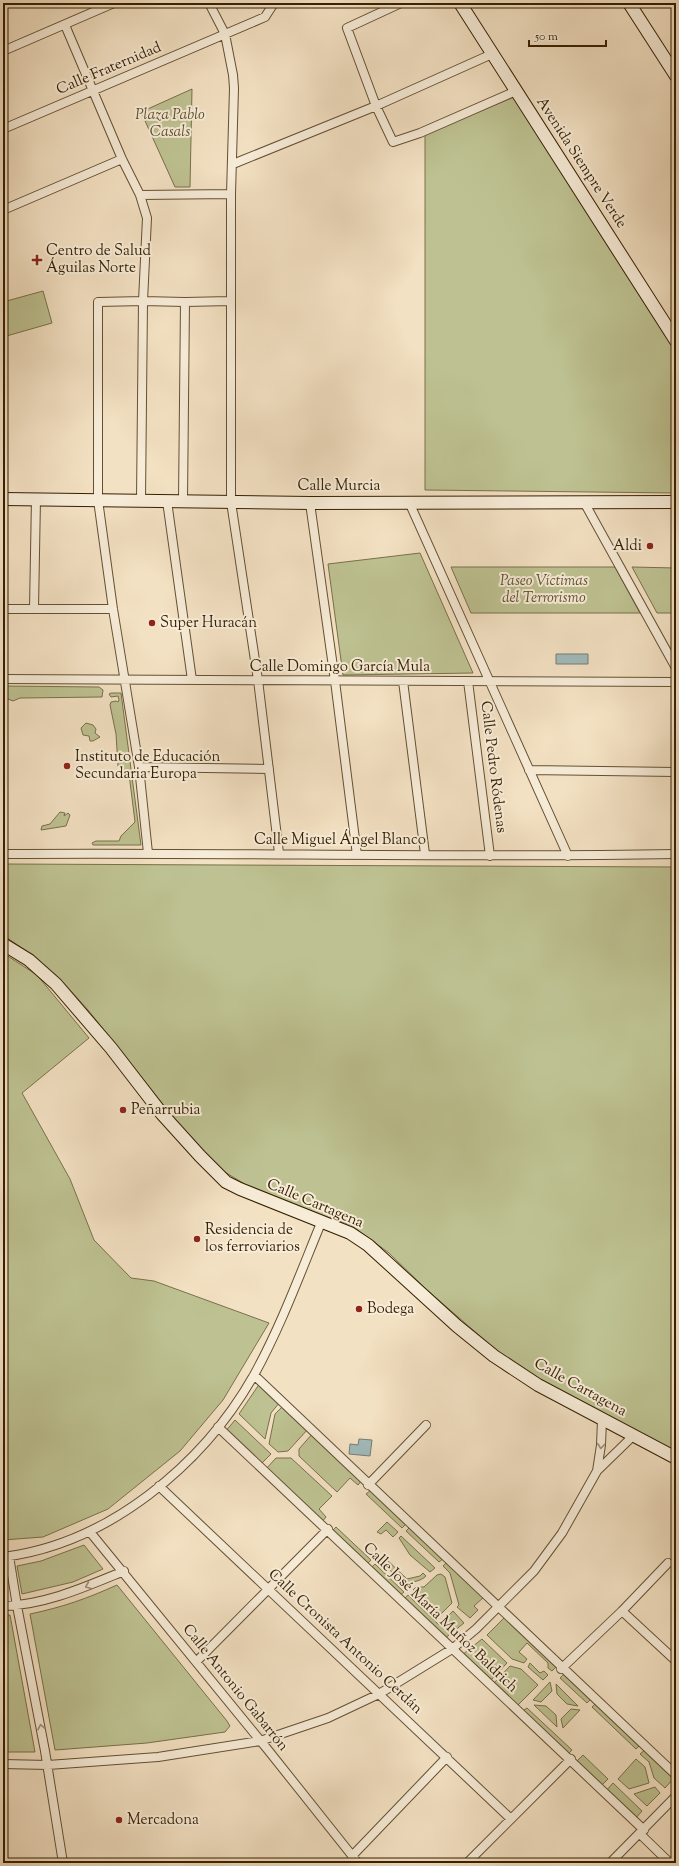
<svg xmlns="http://www.w3.org/2000/svg" width="679" height="1866" viewBox="0 0 679 1866" font-family="'Sorts Mill Goudy',serif">
  <style>
    .green { fill: #bec292; stroke: #7a704a }
    .water { fill: #a0bbbd; stroke: #757d72 }
    .lines { fill: none; stroke-linecap: round; stroke-linejoin: round }
    .street-casing { stroke: #645032; stroke-width: 10 }
    .secondary-casing { stroke: #351f01; stroke-width: 14 }
    .street { stroke: #f7ecd8; stroke-width: 8 }
    .secondary { stroke: #f7ecd8; stroke-width: 12 }
    .oneway { stroke: #a09077 }
    .poi-dot { fill: #8f2418; stroke: #f7ecd8; stroke-width: 1.5 }
    .labels { text-anchor: middle; dominant-baseline: central; stroke-width: 4; stroke-linejoin: round; paint-order: stroke }
    .street-label { font-size: 15px; fill: #351f01; stroke: #f7ecd8 }
    .park-label { font-size: 15px; font-style: italic; fill: #5e502c; stroke: #f7ecd8 }
    .poi-label { font-size: 15px; fill: #351f01; stroke: #f7ecd8; text-anchor: start }
  </style>
  <rect width="100%" height="100%" fill="#f3e1c3"/>
  <filter id="stains"><feTurbulence type="fractalNoise" baseFrequency=".005" numOctaves="4"/><feColorMatrix values="0 0 0 0 .2 0 0 0 0 .09 0 0 0 0 .02 0 0 0 .5 -.17"/></filter>
  <radialGradient id="worn" r=".72"><stop offset=".6" stop-color="#630" stop-opacity="0"/><stop offset="1" stop-color="#630" stop-opacity=".3"/></radialGradient>
  <path class="green" d="M192,89L190,187H175L141,112Z
    M514,97L676,352V493L425,490V134Z
    M43,291L52,323L3,337V302Z
    M420,553L473,673L343,675L328,564Z
    M451,567H615L640,613H471Z
    M632,567L676,568V613H657Z
    M3,686L99,687L103,690L102,697L20,698L13,701L8,699L3,694Z
    M111,693H121L141,845H93L92,843L96,841H119L121,836L135,822L129,774H123L118,766L116,734L110,705L111,702L116,701L118,702L119,700L118,696L111,697L109,694Z
    M86,723L93,725L96,729L95,733L100,737L93,741H90L89,736L83,735L81,728Z
    M60,812L65,813L64,816L68,813L70,815L66,826L41,830L42,826L50,824Z
    M3,864L676,867V1451L546,1384L503,1356L427,1290L389,1253L351,1225L297,1207L248,1186L223,1171L197,1147L88,1010L62,981L35,957L3,935Z
    M3,953L37,975L89,1038L22,1093L70,1179L94,1240L131,1278L154,1281L269,1323L223,1400L180,1451L108,1509L43,1537L3,1540Z
    M260,1383L280,1402L271,1413L265,1439L239,1414Z
    M284,1405L308,1429L288,1451L278,1452L269,1444L275,1414Z
    M235,1420L271,1454L260,1465L225,1432Z
    M313,1433L362,1480L358,1485L350,1478L337,1492L299,1456V1449Z
    M276,1458H291L332,1496L319,1509L326,1517L322,1522L265,1470Z
    M372,1489L407,1523L402,1528L366,1494Z
    M387,1522L398,1532L393,1537L386,1530L381,1534L377,1532Z
    M411,1526L444,1558L439,1562L406,1531Z
    M336,1527L371,1560L366,1565L331,1532Z
    M401,1536L435,1568L430,1572L410,1555L399,1538Z
    M84,1545L103,1569L73,1582L22,1594L17,1566L41,1561Z
    M383,1556L407,1579L420,1576L423,1573L426,1576C420,1582 414,1580 407,1586L379,1560Z
    M448,1561L485,1596L474,1606L478,1610L470,1618L457,1607L459,1605L450,1573L443,1566Z
    M375,1564L404,1592L399,1596L370,1569Z
    M441,1574L445,1577L452,1603L439,1616L413,1590L416,1587H424L437,1575Z
    M117,1585L227,1721L230,1726L225,1732L147,1743L55,1750L30,1614C63,1607 86,1599 117,1585Z
    M408,1595L439,1625L453,1611L464,1623L444,1639L403,1600Z
    M3,1615H10L35,1752H3Z
    M506,1616L557,1666L552,1671L548,1668V1663L527,1643L519,1652L527,1659L524,1663L512,1659L487,1635Z
    M482,1639L507,1663L490,1681L462,1655Z
    M530,1663L540,1673L544,1671L548,1675L543,1680L528,1667Z
    M510,1666L521,1669L538,1685L516,1707L493,1684Z
    M565,1673L592,1698L587,1703L560,1678Z
    M550,1682L552,1691L541,1702L533,1700Z
    M556,1684L578,1706L567,1704L557,1694Z
    M596,1703L641,1744L636,1749L592,1707Z
    M534,1705L546,1706L556,1715L557,1727Z
    M527,1708L572,1750L567,1755L521,1712Z
    M571,1709L580,1710L563,1728L561,1719Z
    M646,1749L675,1777L665,1788L654,1778L649,1762L640,1754Z
    M583,1755L608,1779L600,1787L575,1763Z
    M636,1759L645,1767L649,1783L629,1789L618,1779Z
    M613,1783L642,1811L635,1819L605,1792Z
    M655,1787L660,1793L647,1806L634,1794Z"/>
  <path class="water" d="M556,654H588V664H556Z
    M359,1439L372,1440L370,1456L349,1454L350,1444L358,1445Z"/>
  <g class="lines">
    <g class="street-casing">
      <path id="street" d="M209,3L225,34L233,75L234,88L231,194V502L258,680L279,853
        M401,3L347,28L376,106L393,142L420,133L516,91
        M65,25L122,159L140,195L147,218L143,301L98,302V500L113,609L139,767L148,853
        M3,51L114,3
        M3,129L265,17L274,3
        M233,164L376,106L492,54
        M140,195L231,194
        M3,210L122,159
        M185,302L231,301
        M141,500L143,301L185,302L183,501
        M167,501L192,680
        M409,502L568,856
        M584,502L676,668
        M310,503L335,681L357,855
        M3,609H113
        M34,609L36,498
        M3,679L676,682
        M403,681L425,854
        M468,681L490,856
        M139,767L269,769
        M529,770L676,772
        M3,854C227,852 452,858 676,854
        M254,1375L676,1775
        M218,1427L644,1830
        M597,1471L601,1445L602,1420
        M368,1485L426,1425
        M159,1486L511,1819
        M90,1532L268,1750L358,1863
        M9,1556L17,1606L45,1751L63,1863
        M3,1557C108,1544 203,1465 254,1375C281,1326 300,1274 321,1223
        M3,1606C45,1605 85,1587 124,1571
        M622,1611L676,1661
        M196,1662L328,1529
        M561,1669L622,1611L668,1563
        M3,1764L48,1765L158,1757L260,1741L328,1718L379,1694L452,1649L476,1629L534,1571L562,1533L597,1471L633,1436
        M640,1834L670,1863
        M352,1856L447,1757
        M467,1863L571,1759
        M610,1863L676,1796"/>
    </g>
    <g class="secondary-casing">
      <path id="secondary" d="M460,3L676,341
        M629,3L676,76
        M3,499L310,503L676,502
        M3,944L29,960L56,984L111,1048L162,1114L200,1156L226,1182L240,1189L350,1233L368,1245L457,1326L494,1356L538,1385L676,1458"/>
    </g>
    <use href="#street" class="street"/>
    <use href="#secondary" class="secondary"/>
  </g>
  <defs><path id="oneway-chevron" d="M-2-3.5L2.5 0L-2 3.5" fill="none" stroke-width="1.6" stroke-linecap="round" stroke-linejoin="round"/></defs>
  <g class="oneway">
    <use href="#oneway-chevron" transform="translate(601 1446) rotate(96)"/>
    <use href="#oneway-chevron" transform="translate(88 1586) rotate(157)"/>
    <use href="#oneway-chevron" transform="translate(41 1727) rotate(-101)"/>
  </g>
  <g class="poi-dot">
    <path d="M35 254h4v4h4v4h-4v4h-4v-4h-4v-4h4z"/>
    <circle cx="650" cy="546" r="4"/>
    <circle cx="152" cy="623" r="4"/>
    <circle cx="67" cy="766" r="4"/>
    <circle cx="123" cy="1110" r="4"/>
    <circle cx="197" cy="1239" r="4"/>
    <circle cx="359" cy="1309" r="4"/>
    <circle cx="119" cy="1820" r="4"/>
  </g>
  <g class="labels">
    <g class="street-label">
      <text transform="translate(109 69) rotate(-23)">Calle Fraternidad</text>
      <text transform="translate(581 163) rotate(57)">Avenida Siempre Verde</text>
      <text x="339" y="486">Calle Murcia</text>
      <text x="340" y="667">Calle Domingo García Mula</text>
      <text transform="translate(493 767) rotate(83)">Calle Pedro Ródenas</text>
      <text x="340" y="840">Calle Miguel Ángel Blanco</text>
      <text transform="translate(315 1204) rotate(23)">Calle Cartagena</text>
      <text transform="translate(580 1388) rotate(29)">Calle Cartagena</text>
      <text transform="translate(440 1618) rotate(44)">Calle José María Muñoz Baldrich</text>
      <text transform="translate(345 1642) rotate(43)">Calle Cronista Antonio Cerdán</text>
      <text transform="translate(235 1688) rotate(51)">Calle Antonio Gabarrón</text>
    </g>
    <g class="park-label">
      <text x="170" y="115">Plaza Pablo<tspan x="170" dy="17">Casals</tspan></text>
      <text x="544" y="581">Paseo Víctimas<tspan x="544" dy="17">del Terrorismo</tspan></text>
    </g>
    <g class="poi-label">
      <text x="46" y="251">Centro de Salud<tspan x="46" dy="17">Águilas Norte</tspan></text>
      <text x="642" y="546" text-anchor="end">Aldi</text>
      <text x="160" y="623">Super Huracán</text>
      <text x="75" y="757">Instituto de Educación<tspan x="75" dy="17">Secundaria Europa</tspan></text>
      <text x="131" y="1110">Peñarrubia</text>
      <text x="205" y="1230">Residencia de<tspan x="205" dy="17">los ferroviarios</tspan></text>
      <text x="367" y="1309">Bodega</text>
      <text x="127" y="1820">Mercadona</text>
    </g>
  </g>
  <rect width="679" height="1866" fill="none" stroke="#f3e1c3" stroke-width="16"/>
  <rect x="4" y="4" width="671" height="1858" fill="none" stroke="#351f01" stroke-width="2"/>
  <rect x="8" y="8" width="663" height="1850" fill="none" stroke="#351f01"/>
  <path d="M529 40v6h77v-6" fill="none" stroke="#351f01" stroke-width="2"/>
  <text x="535" y="40" font-size="12" fill="#351f01" stroke="#f7ecd8" stroke-width="3" paint-order="stroke">50 m</text>
  <rect width="100%" height="100%" filter="url(#stains)"/>
  <rect width="100%" height="100%" fill="url(#worn)"/>
</svg>
